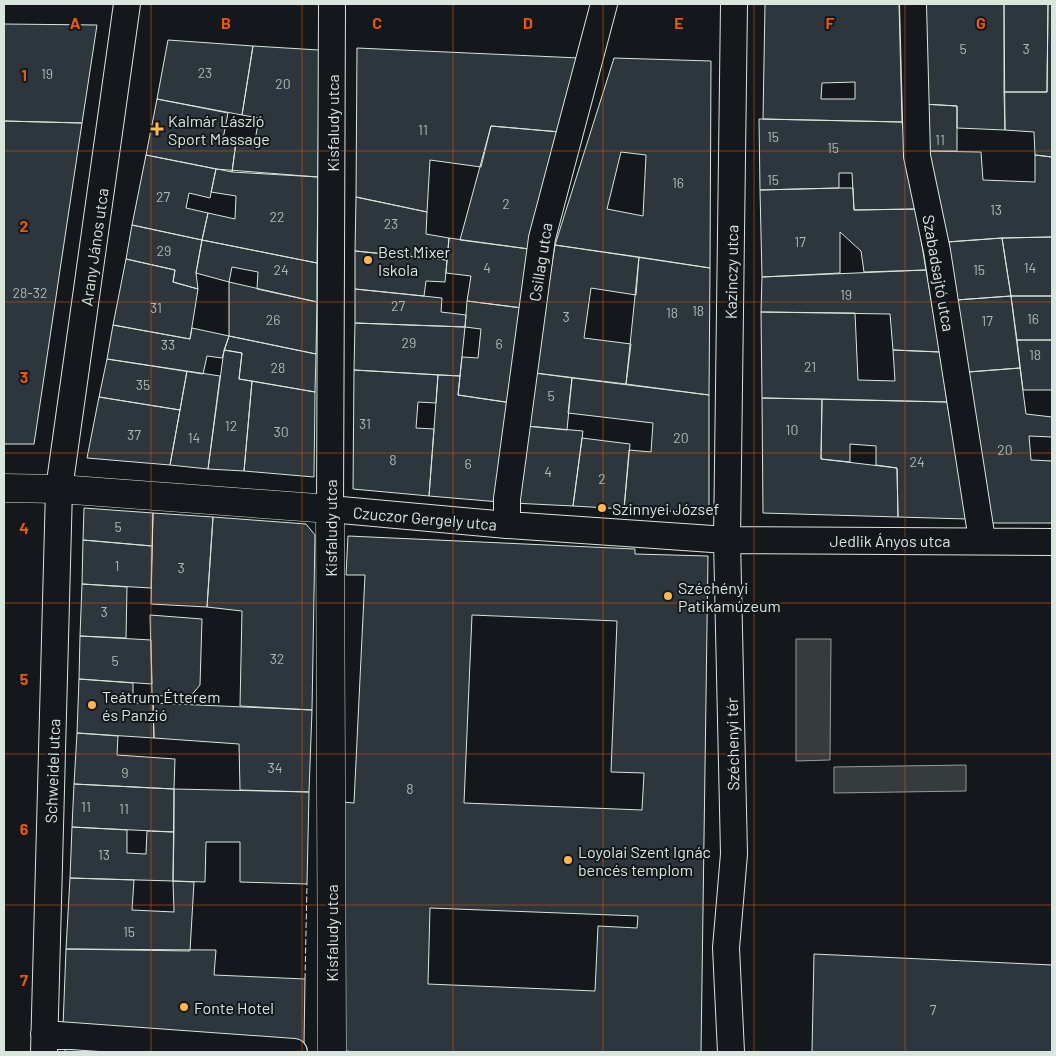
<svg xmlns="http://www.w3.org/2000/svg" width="1056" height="1056" viewBox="0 0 1056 1056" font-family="Barlow,sans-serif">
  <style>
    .water { fill: #363b3e; stroke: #939e99 }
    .building { fill: #2c363c; stroke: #d8e6dc; fill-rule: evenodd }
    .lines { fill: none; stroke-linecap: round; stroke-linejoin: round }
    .pedestrian-casing { stroke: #d8e6dc; stroke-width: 28 }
    .minor-casing { stroke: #d8e6dc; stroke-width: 29 }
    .pedestrian { stroke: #14181c; stroke-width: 26 }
    .minor { stroke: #14181c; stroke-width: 28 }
    .fence { stroke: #d8e6dc; stroke-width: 1; stroke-dasharray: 6 2.5; stroke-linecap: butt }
    .grid { fill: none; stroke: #e8590c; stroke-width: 1; stroke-opacity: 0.55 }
    .poi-dot { fill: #ffb74d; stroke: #14181c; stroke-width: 2 }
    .labels { text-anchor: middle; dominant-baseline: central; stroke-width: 4; stroke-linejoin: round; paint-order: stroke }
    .number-label { font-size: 14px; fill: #adbab4 }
    .poi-label { font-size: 16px; fill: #d8e6dc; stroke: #14181c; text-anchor: start }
    .street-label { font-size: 16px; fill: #d8e6dc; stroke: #14181c }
    .grid-label { font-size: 16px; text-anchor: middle; font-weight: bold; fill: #e8590c; stroke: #14181c; stroke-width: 4; stroke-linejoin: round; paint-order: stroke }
  </style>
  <rect width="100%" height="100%" fill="#14181c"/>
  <path class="water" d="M796,639H831L830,760L796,761Z
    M966,765V791L834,793V767Z"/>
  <path class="building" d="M765,4H899L902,122L763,119ZM855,82V99H821L822,83Z
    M922,4H1004L1005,130L957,128V106L923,104Z
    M1004,4H1048L1047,92H1004Z
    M1048,4H1052V157L1035,155L1034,132L1005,130L1004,92H1047Z
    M4,24L97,25L82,123L4,121Z
    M168,40L253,46L242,115L157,99Z
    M253,46L319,50L318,177L232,172L236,142L254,146L259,118L242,115Z
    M357,48L579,58L560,132L491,126L481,167L430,160L427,212L356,197Z
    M614,58L711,61L710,268L555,245ZM621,152L646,155L643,216L607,209Z
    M157,99L228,113L223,139L236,142L232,172L146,155Z
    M923,104L957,106V151H924Z
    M759,119L902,122L916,209L854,210L852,173H839V188L760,190Z
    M4,121L82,123L34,444H4Z
    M491,126L560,132L529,249L460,240Z
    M924,151L981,152L983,180L1035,182V155L1052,157V237L1002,238L947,242Z
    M146,155L216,169L210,198L189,193L186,208L208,213L202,240L132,225Z
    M216,169L318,177L317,263L202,240L208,213L235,219L236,196L211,192Z
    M839,188H853L854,210L916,209L926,270L864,272L861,251L840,232V273L762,277L760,190Z
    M356,197L427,212L426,234L449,238L447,260L355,251Z
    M132,225L202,240L196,273L198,289L173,282L175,270L126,259Z
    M1052,237V296H1011L1002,238Z
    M449,238L529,249L522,308L467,301L471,276L446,273Z
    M1002,238L1011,296L956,300L947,242Z
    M202,240L317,263V302L257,289L258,272L232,267L229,282L196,273Z
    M555,245L639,257L636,295L591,288L584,338L631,344L626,384L535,373Z
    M355,251L447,260L445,282L426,281L424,296L355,289Z
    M639,257L710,268L709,395L626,384Z
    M126,259L175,270L173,282L198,289L190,339L113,325Z
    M926,270L940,352L893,350L890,314L761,312L762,277Z
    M229,282L317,302L316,354L229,336Z
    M355,289L442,298L441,312L466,315L465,327L355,323Z
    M1011,296H1052V340H1017Z
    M1011,296L1020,368L968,372L956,300Z
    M467,301L522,308L512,403L458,395L462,357L478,358L481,329L465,327Z
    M761,312L855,313L858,380L895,381L893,350L940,352L947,402L762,398Z
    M355,323L465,327L460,376L354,370Z
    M113,325L190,339L192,328L229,336L222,358L207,356L203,374L107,359Z
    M229,336L316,354L315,392L239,379L242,353L224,350Z
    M1017,340H1052V390H1023Z
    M224,350L242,353L239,379L252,381L244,471L208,469Z
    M107,359L187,371L180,410L99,397Z
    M1020,368L1026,414L1052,417V437L1029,436L1031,460L1052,461V523H992L968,372Z
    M354,370L438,375L436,403L418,402L416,428L434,429L429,496L353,489Z
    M187,371L220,376L208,469L170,465Z
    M535,373L572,378L567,430L526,426Z
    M438,375L460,376L458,395L512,403L500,502L429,496Z
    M572,378L709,395V513L624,509L629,450L651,452L653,423L568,413Z
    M252,381L315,392L314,477L244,471Z
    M99,397L180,410L170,465L87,458Z
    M762,398L822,399L821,459L897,468L898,517L763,513Z
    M822,399L947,402L967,519L898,517L897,468L876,465V446L850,444V462L821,459Z
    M526,426L583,431L573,506L513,503Z
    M582,438L630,444L624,509L573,506Z
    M84,508L153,513L152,546L83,540Z
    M153,513L213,517L207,607L151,604Z
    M213,517L306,524L315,535L312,710L240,706L242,611L207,607Z
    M348,536L635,549V554L708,556L701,1052H357L333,1050L342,802L354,803L365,575H346ZM472,615L617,621L611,772L644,773L642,810L464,803ZM430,908L638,916L637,928L598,926L595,991L428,984Z
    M83,540L152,546L151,588L82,584Z
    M82,584L127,587L126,638L80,636Z
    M150,615L202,619L200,685L189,698L152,695Z
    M80,636L151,640L152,684L79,679Z
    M79,679L133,683V703H153L154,738L77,733Z
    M153,703L312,710L309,792L240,790L239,744L154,738Z
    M77,733L118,736L117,755L175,759L174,789L74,784Z
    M74,784L174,789V832L72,827Z
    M174,789L309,792L307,884L240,882V842H206L205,882L173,881Z
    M72,827L127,830V853L146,854L147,831L174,832L173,881L70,878Z
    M70,878L134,880L132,910L174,912L173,881L194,882L190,951L66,949Z
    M66,949L216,950L214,975L305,979L304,1044L63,1027Z
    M814,954L1052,965V1052H812Z
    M65,1044L149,1052H65Z"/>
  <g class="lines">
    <g class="pedestrian-casing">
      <path id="pedestrian" d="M332,4L330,509L507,525L727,540L1052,542
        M913,4L917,156L937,251L982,540
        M507,525V499L542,238L604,4
        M44,1034L294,1052
        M44,1052L59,489L127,4
        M731,1052L726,948L734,854L727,540L734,4"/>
    </g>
    <g class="minor-casing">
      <path id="minor" d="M4,488L59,489L330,509L332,1052"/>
    </g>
    <use href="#pedestrian" class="pedestrian"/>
    <use href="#minor" class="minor"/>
    <path class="fence" d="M305,979L307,884"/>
  </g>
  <path class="grid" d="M151,4V1052M302,4V1052M453,4V1052M603,4V1052M754,4V1052M905,4V1052M4,151H1052M4,302H1052M4,453H1052M4,603H1052M4,754H1052M4,905H1052"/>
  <g class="poi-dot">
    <path d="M154.5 121.5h5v5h5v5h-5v5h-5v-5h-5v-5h5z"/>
    <circle cx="368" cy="260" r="5"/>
    <circle cx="602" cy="508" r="5"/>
    <circle cx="668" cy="596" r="5"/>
    <circle cx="92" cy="705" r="5"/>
    <circle cx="568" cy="860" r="5"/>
    <circle cx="184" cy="1007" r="5"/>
  </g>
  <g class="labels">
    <g class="number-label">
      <text x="963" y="48">5</text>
      <text x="1026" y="48">3</text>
      <text x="205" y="72">23</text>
      <text x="47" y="73">19</text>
      <text x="283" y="83">20</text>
      <text x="423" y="129">11</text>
      <text x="773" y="136">15</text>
      <text x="940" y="139">11</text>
      <text x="833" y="147">15</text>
      <text x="773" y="179">15</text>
      <text x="678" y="182">16</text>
      <text x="163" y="196">27</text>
      <text x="506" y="203">2</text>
      <text x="996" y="209">13</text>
      <text x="277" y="216">22</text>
      <text x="391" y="223">23</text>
      <text x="800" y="241">17</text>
      <text x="164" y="250">29</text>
      <text x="487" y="267">4</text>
      <text x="1030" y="267">14</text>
      <text x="281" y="269">24</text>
      <text x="979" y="269">15</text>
      <text x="30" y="292">28-32</text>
      <text x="846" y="294">19</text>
      <text x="398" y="305">27</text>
      <text x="156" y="307">31</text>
      <text x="698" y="310">18</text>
      <text x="672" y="312">18</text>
      <text x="566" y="316">3</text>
      <text x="1033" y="318">16</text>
      <text x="273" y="319">26</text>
      <text x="987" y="320">17</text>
      <text x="409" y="342">29</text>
      <text x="499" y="343">6</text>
      <text x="168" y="344">33</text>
      <text x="1035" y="354">18</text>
      <text x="810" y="366">21</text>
      <text x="278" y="367">28</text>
      <text x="143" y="384">35</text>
      <text x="551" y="395">5</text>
      <text x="365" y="423">31</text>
      <text x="231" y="425">12</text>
      <text x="792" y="429">10</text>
      <text x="281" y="431">30</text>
      <text x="134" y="434">37</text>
      <text x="194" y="437">14</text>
      <text x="681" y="437">20</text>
      <text x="1005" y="449">20</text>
      <text x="393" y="459">8</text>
      <text x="917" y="461">24</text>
      <text x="468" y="463">6</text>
      <text x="548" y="471">4</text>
      <text x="602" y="478">2</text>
      <text x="118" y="526">5</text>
      <text x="117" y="565">1</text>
      <text x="181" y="567">3</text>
      <text x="104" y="611">3</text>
      <text x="277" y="658">32</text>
      <text x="115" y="660">5</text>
      <text x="275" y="767">34</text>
      <text x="125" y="772">9</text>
      <text x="410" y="788">8</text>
      <text x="86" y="806">11</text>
      <text x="124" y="808">11</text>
      <text x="104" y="854">13</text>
      <text x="129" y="931">15</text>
      <text x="933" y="1009">7</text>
    </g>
    <g class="poi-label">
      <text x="168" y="120">Kalmár László<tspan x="168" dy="18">Sport Massage</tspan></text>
      <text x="378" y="251">Best Mixer<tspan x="378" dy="18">Iskola</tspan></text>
      <text x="612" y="508">Szinnyei József</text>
      <text x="678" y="587">Széchényi<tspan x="678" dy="18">Patikamúzeum</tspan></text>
      <text x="102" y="696">Teátrum Étterem<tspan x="102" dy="18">és Panzió</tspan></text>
      <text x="578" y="851">Loyolai Szent Ignác<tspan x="578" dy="18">bencés templom</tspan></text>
      <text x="194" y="1007">Fonte Hotel</text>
    </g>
    <g class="street-label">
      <text transform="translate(332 123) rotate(-90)">Kisfaludy utca</text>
      <text transform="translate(94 247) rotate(-82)">Arany János utca</text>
      <text transform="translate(540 262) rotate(-81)">Csillag utca</text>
      <text transform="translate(731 272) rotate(-89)">Kazinczy utca</text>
      <text transform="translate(939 273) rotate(80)">Szabadsajtó utca</text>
      <text transform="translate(425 518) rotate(5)">Czuczor Gergely utca</text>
      <text transform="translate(330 528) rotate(-90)">Kisfaludy utca</text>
      <text x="890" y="540">Jedlik Ányos utca</text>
      <text transform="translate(732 744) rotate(-91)">Széchenyi tér</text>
      <text transform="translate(52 771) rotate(-88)">Schweidel utca</text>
      <text transform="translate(331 933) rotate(-90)">Kisfaludy utca</text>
    </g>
  </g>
  <g class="grid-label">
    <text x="75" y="29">A</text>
    <text x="226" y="29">B</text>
    <text x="377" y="29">C</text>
    <text x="528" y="29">D</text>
    <text x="679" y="29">E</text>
    <text x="830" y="29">F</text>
    <text x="981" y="29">G</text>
    <text x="24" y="81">1</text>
    <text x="24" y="232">2</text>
    <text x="24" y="383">3</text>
    <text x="24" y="534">4</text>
    <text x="24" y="685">5</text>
    <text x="24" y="835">6</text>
    <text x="24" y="986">7</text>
  </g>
  <rect width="1056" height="1056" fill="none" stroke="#d8e6dc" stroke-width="10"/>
</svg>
